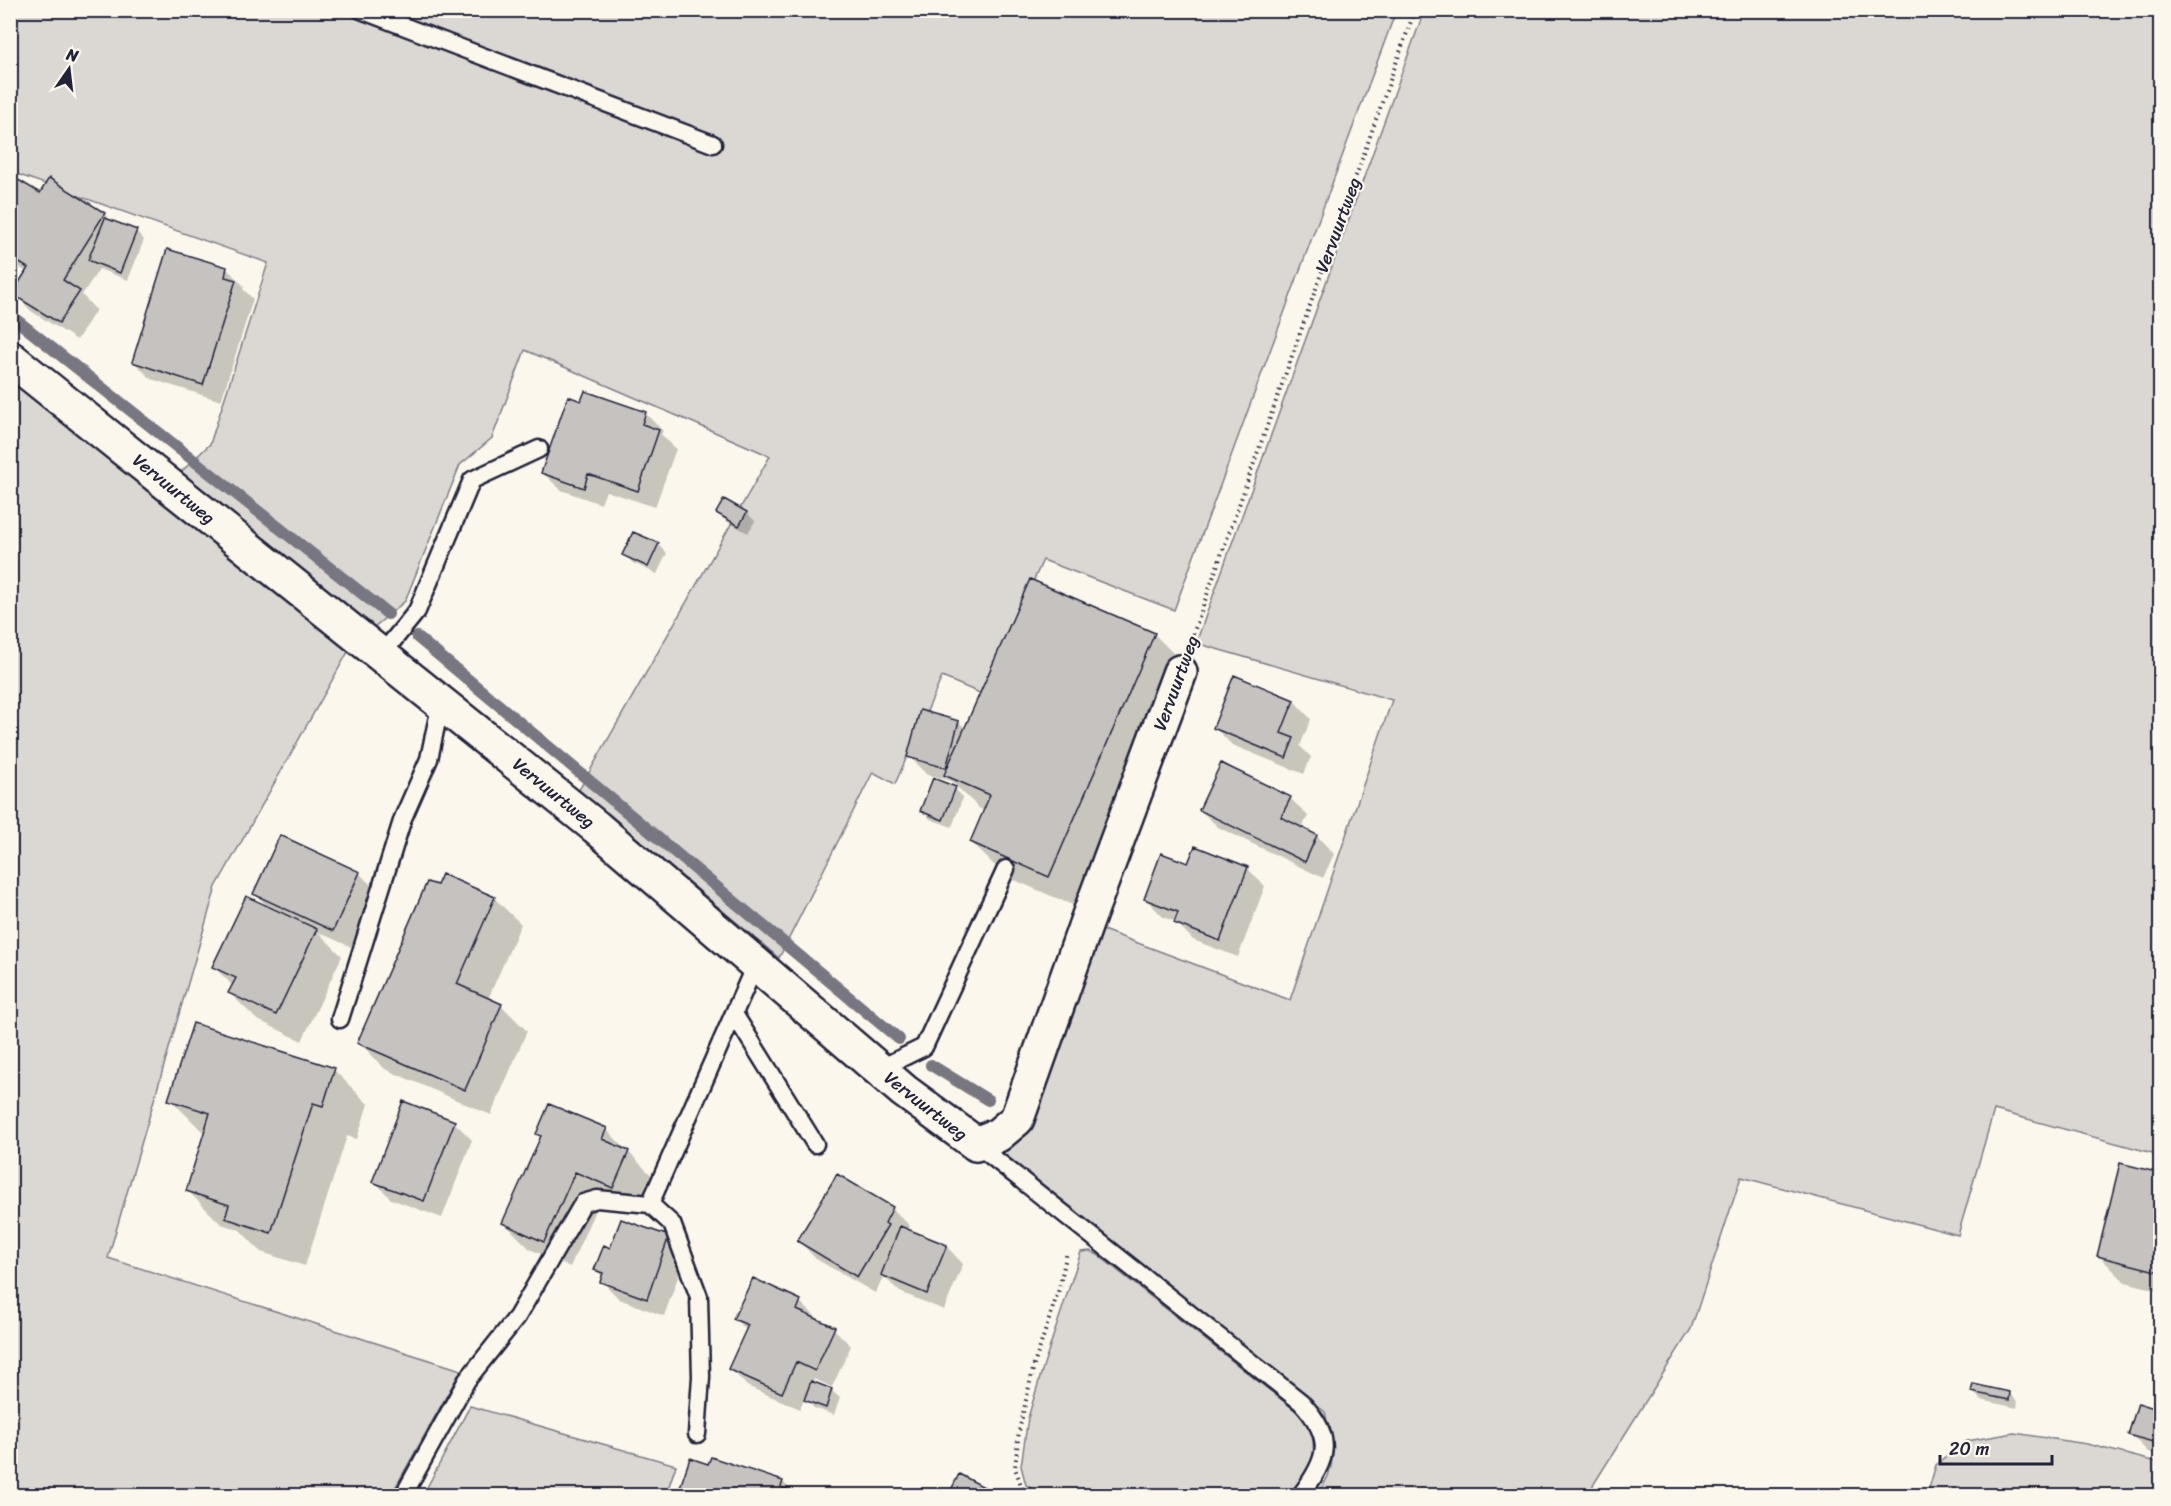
<svg xmlns="http://www.w3.org/2000/svg" width="2171" height="1506" viewBox="0 0 2171 1506" font-family="Sriracha,sans-serif">
  <style>
    .green { fill: #dbd8d3; stroke: #7e7d87; stroke-width: 1.5 }
    .shadow { fill: #0003 }
    .lines { fill: none; stroke-linecap: round; stroke-linejoin: round }
    .stream { stroke: #787681; stroke-width: 12 }
    .building { fill: #c6c2c0; stroke: #22223b; stroke-width: 1.5 }
    .service-casing { stroke: #22223b; stroke-width: 21 }
    .minor-casing { stroke: #22223b; stroke-width: 38 }
    .path { stroke: #22223b; stroke-width: 4; stroke-dasharray: 1.5 4.5; stroke-linecap: butt }
    .service { stroke: #fbf7ec; stroke-width: 16 }
    .minor { stroke: #fbf7ec; stroke-width: 33 }
    .labels { text-anchor: middle; dominant-baseline: central; stroke-width: 4.5; stroke-linejoin: round; paint-order: stroke }
    .street-label { font-size: 18px; fill: #22223b; stroke: #fbf7ec }
  </style>
  <rect width="100%" height="100%" fill="#fbf7ec"/>
  <filter id="ink" filterUnits="userSpaceOnUse"><feTurbulence type="fractalNoise" baseFrequency=".0167" numOctaves="2"/><feDisplacementMap in="SourceGraphic" scale="12" xChannelSelector="R" yChannelSelector="G"/><feConvolveMatrix kernelMatrix="1 2 1 2 8 2 1 2 1" color-interpolation-filters="sRGB"/></filter>
  <g filter="url(#ink)">
    <path class="green" d="M11,11H1396L1174,610L1043,560L982,694L942,677L895,784L873,772L779,958L579,790L770,456L525,350L492,438L460,465L405,601L373,628L181,472L210,444L268,263L11,172Z
      M1424,11H2160V1155L1994,1110L1958,1235L1741,1177L1691,1329L1587,1495L1316,1496C1340,1466 1333,1445 1325,1412L995,1148L1034,1119L1103,930L1290,1000L1392,700L1196,643Z
      M10,373L353,643L216,887L108,1258L461,1370L391,1495H11Z
      M1090,1251L1098,1255L1306,1419C1321,1451 1312,1469 1293,1495H1042L1026,1485L1021,1466L1028,1418L1044,1364L1081,1252Z
      M470,1406L676,1465L666,1495H423Z
      M2014,1433L2087,1444L2160,1463V1495H1927L1936,1465L1967,1441Z"/>
    <path class="shadow" d="M10,176L41,195L50,180L105,214L112,222L136,231L144,240L128,280L99,269L82,295L96,310L77,340L31,311L14,293L27,272L10,262Z
      M168,251L227,269L244,286L243,289L253,299L221,401L151,379L134,362Z
      M582,403L645,413L663,431L661,434L676,449L655,507L606,491L601,504L561,490L543,473Z
      M724,501L747,513L755,521L748,533L726,521L717,513Z
      M658,544L667,553L657,574L633,563L624,555Z
      M1030,581L1155,635L1189,669L1084,910L1005,876L971,842L985,811L980,809L951,781L926,774L909,756L959,722L966,729Z
      M1294,701L1311,719L1300,746L1311,757L1304,774L1232,745L1214,727Z
      M955,789L963,797L952,827L930,819L922,810Z
      M1290,798L1308,816L1301,829L1317,836L1334,854L1323,878L1218,827L1200,810Z
      M1189,865L1247,868L1265,886L1238,957L1193,940L1176,922L1163,917L1146,899Z
      M359,873L377,891L351,947L318,932L342,956L302,1041L256,1019L230,993L233,986L214,967L269,908L254,893Z
      M494,898L521,924L488,999L501,1005L527,1031L491,1115L385,1069L359,1042Z
      M334,1070L368,1104L357,1139L347,1136L305,1266L261,1252L240,1230L221,1224L187,1190L204,1133L170,1099Z
      M454,1122L472,1140L442,1218L391,1199L374,1181Z
      M606,1129L655,1179L639,1214L601,1197L570,1267L530,1249L504,1223L542,1138L537,1133Z
      M2121,1165L2160,1174V1291L2125,1282L2099,1256Z
      M837,1176L893,1209L910,1226L907,1231L946,1246L963,1264L944,1310L900,1292L884,1277L875,1293L816,1259L799,1241Z
      M669,1237L686,1255L664,1316L619,1299L602,1281L603,1277L596,1270L611,1250Z
      M753,1280L800,1302L818,1319L817,1321L834,1329L851,1346L832,1387L814,1379L812,1383L831,1390L840,1398L834,1415L814,1408L805,1398L800,1409L747,1386L730,1368L747,1331L735,1319Z
      M2160,1391V1456L2148,1452L2130,1434L2155,1409Z
      M1973,1392L2009,1393L2018,1402L2017,1408L1981,1400Z
      M783,1482L793,1492L802,1496H679Z"/>
    <g class="lines">
      <path class="stream" d="M10,315L388,614
        M417,637L899,1039
        M931,1065L988,1100"/>
    </g>
    <path class="building" d="M10,175L40,193L49,178L105,213L63,280L80,291L59,323L12,294L28,268L10,257Z
      M105,218L137,230L120,273L88,260Z
      M167,249L227,267L225,277L236,280L203,385L132,362Z
      M585,391L646,412L642,424L659,430L638,491L588,474L584,488L541,473L568,396L581,401Z
      M724,499L747,512L739,526L716,513Z
      M633,532L659,543L648,567L622,555Z
      M1030,579L1155,633L1049,877L970,842L990,795L944,775Z
      M1234,675L1294,700L1281,733L1294,738L1286,758L1213,728Z
      M920,710L959,721L946,768L907,757Z
      M1221,763L1291,797L1281,817L1317,835L1305,862L1199,810Z
      M933,778L956,787L943,820L920,811Z
      M280,835L360,872L333,931L253,894Z
      M1195,846L1248,867L1220,941L1174,923L1178,912L1144,899L1161,853L1188,863Z
      M442,874L495,897L457,984L502,1004L465,1090L357,1043L427,882L437,885Z
      M246,896L317,929L276,1015L228,993L236,978L212,967Z
      M193,1023L335,1068L323,1106L313,1103L271,1233L225,1218L229,1205L186,1191L210,1113L168,1100Z
      M403,1101L455,1121L424,1201L372,1182Z
      M549,1104L607,1128L602,1139L629,1151L613,1188L575,1172L544,1242L502,1223L541,1136L536,1134Z
      M2120,1163L2160,1173V1272L2097,1256Z
      M837,1174L893,1207L885,1223L888,1225L857,1277L797,1241Z
      M621,1219L669,1236L647,1299L600,1282L603,1273L594,1270L604,1245L610,1248Z
      M900,1226L947,1245L927,1294L881,1275Z
      M753,1278L801,1300L797,1310L835,1327L815,1371L796,1362L782,1393L728,1369L748,1325L733,1319Z
      M811,1381L832,1389L826,1408L804,1400Z
      M1973,1384L2010,1392L2009,1400L1971,1392Z
      M2160,1386V1444L2128,1435L2138,1403L2154,1408Z
      M711,1457L783,1481L781,1487L803,1496H677L690,1458L708,1464Z
      M959,1474L1001,1496H948Z"/>
    <g class="lines">
      <g class="service-casing">
        <path id="service" d="M361,10L713,144
          M382,654L417,611L472,480L539,449
          M734,1014L815,1144
          M340,1019L403,818L429,759L441,702
          M879,1069L924,1047L1006,869
          M976,1144L1301,1402C1334,1438 1329,1458 1300,1496
          M650,1204L672,1224L699,1297L701,1377L697,1434
          M403,1496L467,1380L517,1317L583,1203L597,1199L650,1204L756,963"/>
      </g>
      <g class="minor-casing">
        <path id="minor" d="M10,358L596,827L904,1091L976,1144L998,1135L1017,1119L1086,924L1180,672"/>
      </g>
      <path class="path" d="M1191,640L1415,10
        M1032,1496L1022,1488L1015,1468L1019,1431L1034,1365L1059,1289L1067,1252"/>
      <use href="#service" class="service"/>
      <use href="#minor" class="minor"/>
    </g>
  </g>
  <g class="labels">
    <g class="street-label">
      <text transform="translate(1338 225) rotate(-70)">Vervuurtweg</text>
      <text transform="translate(174 489) rotate(39)">Vervuurtweg</text>
      <text transform="translate(1176 683) rotate(-70)">Vervuurtweg</text>
      <text transform="translate(554 793) rotate(39)">Vervuurtweg</text>
      <text transform="translate(926 1106) rotate(38)">Vervuurtweg</text>
    </g>
  </g>
  <rect width="2171" height="1506" fill="none" stroke="#fbf7ec" stroke-width="36"/>
  <rect x="18" y="18" width="2135" height="1470" fill="none" stroke="#22223b" stroke-width="2" filter="url(#ink)"/>
  <g transform="translate(69 69) rotate(14)" stroke="#fbf7ec" stroke-width="4.5" paint-order="stroke">
  <path d="M0-4.5L10 22L0 15L-10 22Z" fill="#22223b"/>
  <text y="-9" font-size="16" font-weight="bold" text-anchor="middle" fill="#22223b">N</text>
  </g>
  <path d="M1940 1455v9h112v-9" fill="none" stroke="#22223b" stroke-width="3"/>
  <text x="1949" y="1455" font-size="18" fill="#22223b" stroke="#fbf7ec" stroke-width="4.5" paint-order="stroke">20 m</text>
</svg>
